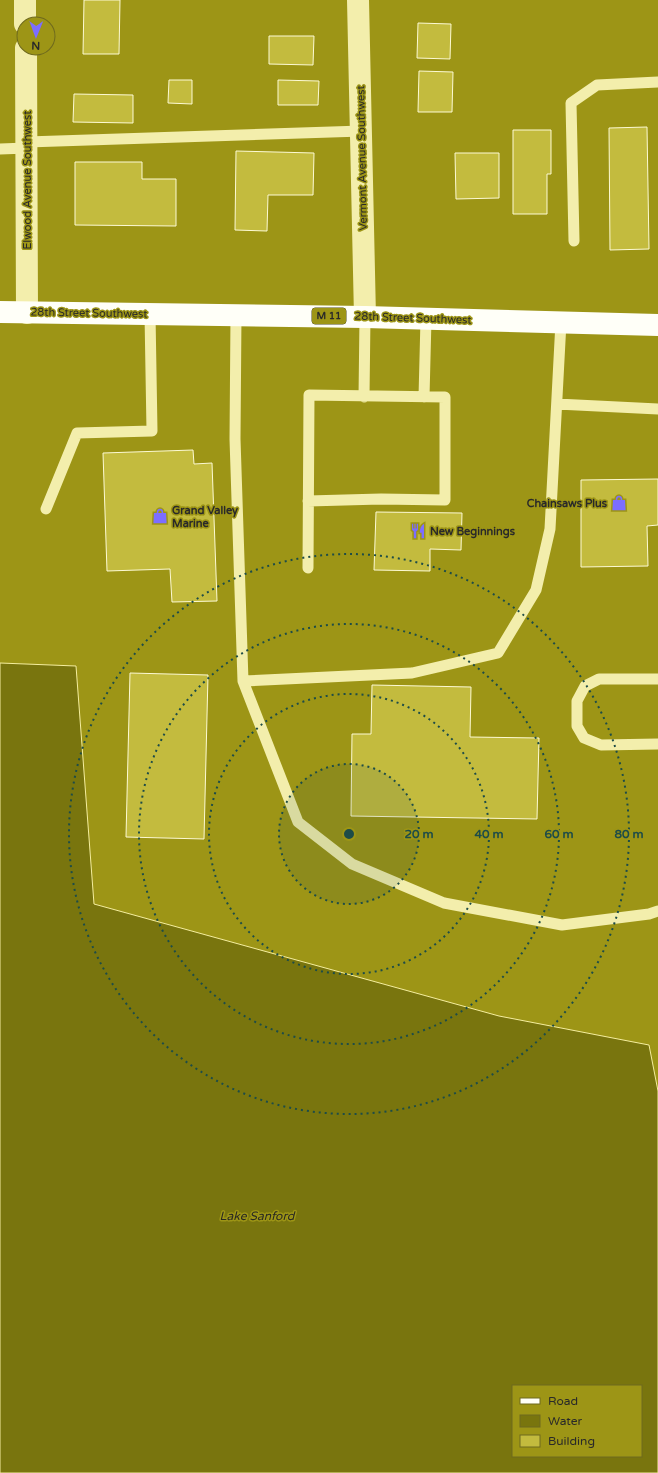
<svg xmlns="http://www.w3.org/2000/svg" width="658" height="1473" viewBox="0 0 658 1473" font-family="'Varela Round',sans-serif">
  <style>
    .water { fill: #79750e; stroke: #f5ee9f; fill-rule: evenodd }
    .building { fill: #c3bb3e; stroke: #fdfad4 }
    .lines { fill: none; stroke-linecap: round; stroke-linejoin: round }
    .service { stroke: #f3eeac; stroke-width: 11 }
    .minor { stroke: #f3eeac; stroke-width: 22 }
    .primary { stroke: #fffff8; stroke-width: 22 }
    .ring { fill: none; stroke: #1d4c48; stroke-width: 2; stroke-dasharray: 2 4 }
    .labels { text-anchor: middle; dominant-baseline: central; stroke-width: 3; stroke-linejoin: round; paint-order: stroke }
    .shield { fill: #9d9516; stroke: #4c4923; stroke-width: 1 }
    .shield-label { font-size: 10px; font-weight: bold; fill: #292929 }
    .street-label { font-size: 11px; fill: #292929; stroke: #9d9516 }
    .poi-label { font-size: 11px; font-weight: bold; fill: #292929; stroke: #9d9516; text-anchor: start }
    .water-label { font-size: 12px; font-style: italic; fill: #282822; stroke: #9d9516 }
    .centre { fill: #1d4c48; stroke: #9d9516; stroke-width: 2 }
    .ring-label { font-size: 12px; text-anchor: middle; font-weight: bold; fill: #1d4c48; stroke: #9d9516; stroke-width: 3; stroke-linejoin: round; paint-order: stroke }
  </style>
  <rect width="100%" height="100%" fill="#9d9516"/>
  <path class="water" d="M0,663L76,666L94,904L499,1016L649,1045L658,1091V1473H0ZM513,1386H641V1456H513Z"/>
  <path class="building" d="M84,0H120L119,54H83Z
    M418,23L451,24L450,59L417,58Z
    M269,36H314L313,65L269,64Z
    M419,71L453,72L452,112H418Z
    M169,80H192V104L168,103Z
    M278,80L319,81L318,105H278Z
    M74,94L133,95V123L73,122Z
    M647,127L649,249L610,250L609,128Z
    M513,130H551V174H547V214H513Z
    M236,151L314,153L313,195H268L267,231L235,230Z
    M455,153H499V198L456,199Z
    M75,162H142V179H176V226L75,225Z
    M193,450L194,464L212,463L217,601L172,602L170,569L107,571L103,453Z
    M658,479V525L647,526L648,566L581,567V480Z
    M376,512L462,513L461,550L430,549V571L374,570Z
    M130,673L208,675L204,839L126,837Z
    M372,685L471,687L470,737L539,738L537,819L351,816L352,734H371Z"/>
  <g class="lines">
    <path class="service" d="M27,142L362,131
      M0,149L27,148
      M574,241L571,103L597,85L658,82
      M236,315L235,439L243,681L298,822L352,864L444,903L562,925L649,914L658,911
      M364,397L365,317
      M424,397L426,319
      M557,404L658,409
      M46,509L77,433L152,431L150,314
      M308,568L309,395L445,397V500L381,499L308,501
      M658,679H599L585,686L577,701V726L584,738L601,745L658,744
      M243,681L412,673L498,653L536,590L550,529L561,322"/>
    <path class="minor" d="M25,0V24
      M358,0L365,317
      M26,48L27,313"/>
    <path class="primary" d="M0,312L365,317L658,325"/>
  </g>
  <circle cx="349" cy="834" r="70" fill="#1d4c48" fill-opacity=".12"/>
  <g class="ring">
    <circle cx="349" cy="834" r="70"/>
    <circle cx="349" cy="834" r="140"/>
    <circle cx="349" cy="834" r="210"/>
    <circle cx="349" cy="834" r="280"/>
  </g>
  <defs>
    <g id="shop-bare" transform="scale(1.2)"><path d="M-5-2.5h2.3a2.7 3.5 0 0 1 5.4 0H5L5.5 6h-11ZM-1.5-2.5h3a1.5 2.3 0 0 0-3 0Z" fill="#7c6eff" stroke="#9d9516" stroke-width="2.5" paint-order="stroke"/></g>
    <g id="restaurant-bare" transform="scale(1.2)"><path d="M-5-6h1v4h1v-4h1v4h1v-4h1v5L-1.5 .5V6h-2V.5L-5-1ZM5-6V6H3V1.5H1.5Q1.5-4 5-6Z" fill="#7c6eff" stroke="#9d9516" stroke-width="2.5" paint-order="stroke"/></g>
  </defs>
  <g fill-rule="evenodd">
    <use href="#shop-bare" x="619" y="503"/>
    <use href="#shop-bare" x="160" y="516"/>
    <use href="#restaurant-bare" x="418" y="531"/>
  </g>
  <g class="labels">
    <rect class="shield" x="312" y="308" width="34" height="16" rx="3"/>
    <g class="shield-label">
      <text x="329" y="316">M 11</text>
    </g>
    <g class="street-label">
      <text transform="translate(362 158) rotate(-91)">Vermont Avenue Southwest</text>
      <text transform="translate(27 180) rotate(-90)">Elwood Avenue Southwest</text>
      <text transform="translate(89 313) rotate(1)">28th Street Southwest</text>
      <text transform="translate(413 318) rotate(2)">28th Street Southwest</text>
    </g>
    <g class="poi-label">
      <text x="607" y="503" text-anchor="end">Chainsaws Plus</text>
      <text x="172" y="510">Grand Valley<tspan x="172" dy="13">Marine</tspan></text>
      <text x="430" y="531">New Beginnings</text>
    </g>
    <g class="water-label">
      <text x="257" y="1216">Lake Sanford</text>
    </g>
  </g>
  <circle cx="349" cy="834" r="6" class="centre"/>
  <g class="ring-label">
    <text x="419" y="838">20 m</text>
    <text x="489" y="838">40 m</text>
    <text x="559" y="838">60 m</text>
    <text x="629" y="838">80 m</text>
  </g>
  <rect x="512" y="1385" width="130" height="72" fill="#9d9516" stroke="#6f6a1e"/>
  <rect x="520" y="1398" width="20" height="6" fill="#fffff8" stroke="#6f6a1e"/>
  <text x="548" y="1405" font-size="12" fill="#292929">Road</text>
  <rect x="520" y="1415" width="20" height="12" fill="#79750e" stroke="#6f6a1e"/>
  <text x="548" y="1425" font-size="12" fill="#292929">Water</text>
  <rect x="520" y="1435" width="20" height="12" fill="#c3bb3e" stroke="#6f6a1e"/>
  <text x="548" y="1445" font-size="12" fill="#292929">Building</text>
  <g transform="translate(36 36) rotate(181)"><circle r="19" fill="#9d9516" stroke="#6f6a1e"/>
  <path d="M0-3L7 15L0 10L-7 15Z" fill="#7c6eff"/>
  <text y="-6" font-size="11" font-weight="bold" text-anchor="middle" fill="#292929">N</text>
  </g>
</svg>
